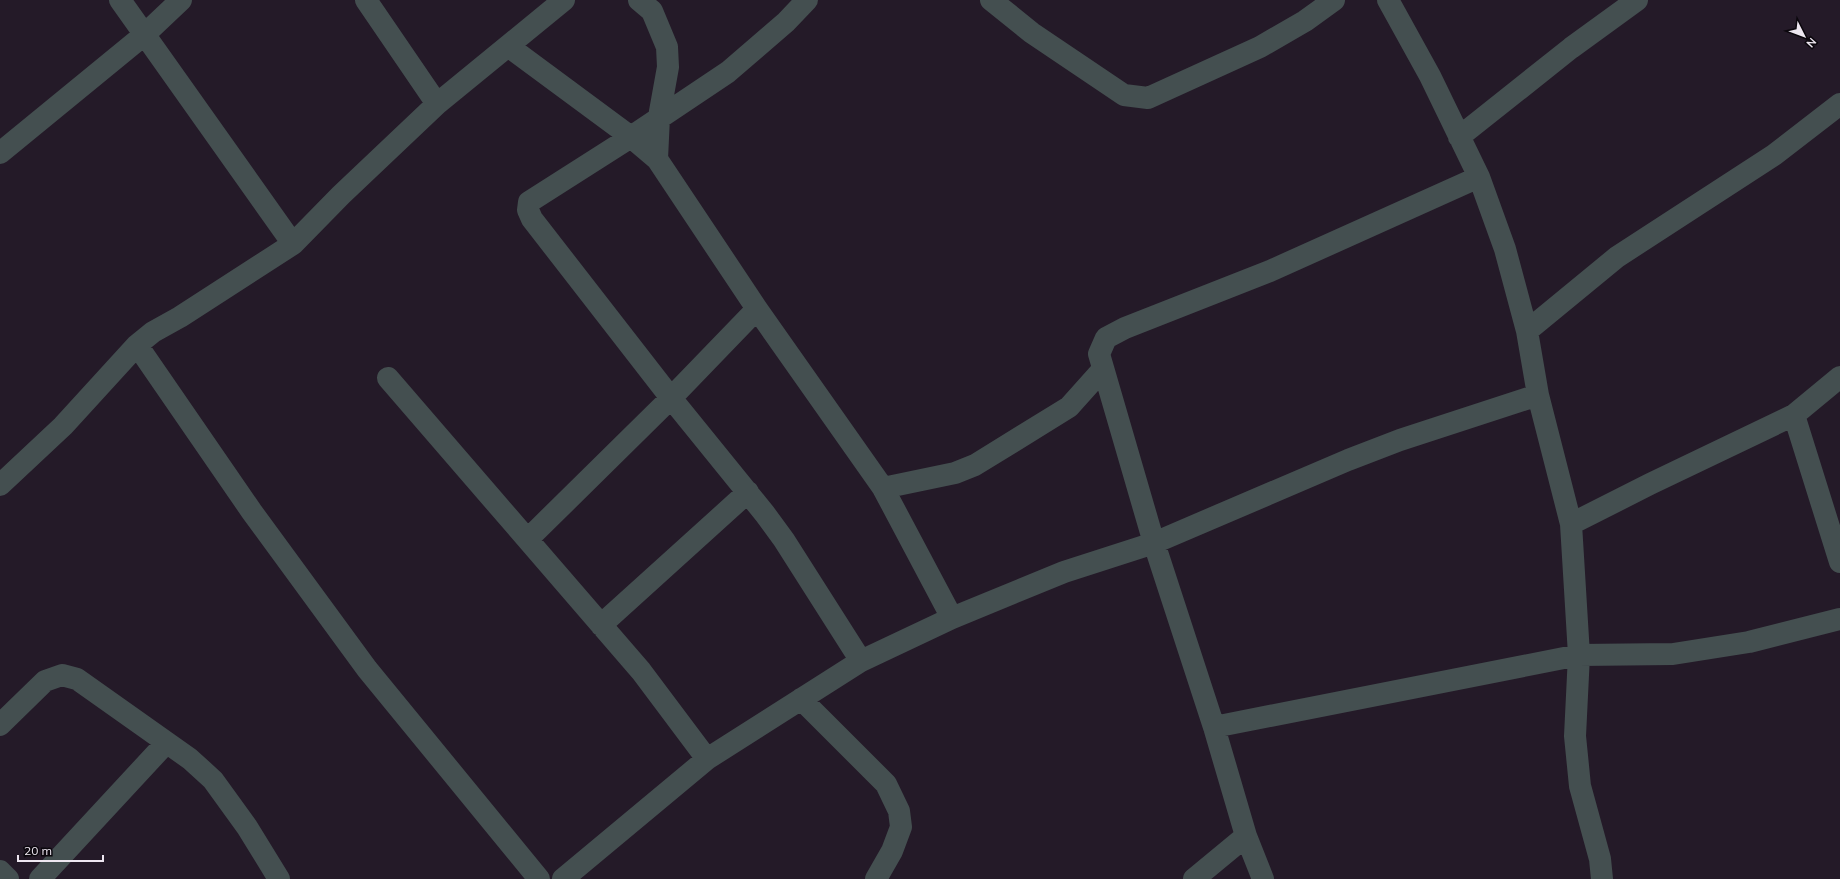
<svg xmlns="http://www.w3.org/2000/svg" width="1840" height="879" viewBox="0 0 1840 879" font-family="Mulish,sans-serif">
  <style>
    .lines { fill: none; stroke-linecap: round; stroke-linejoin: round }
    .minor { stroke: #444f50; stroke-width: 22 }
  </style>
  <rect width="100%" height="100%" fill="#241a28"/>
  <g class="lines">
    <path class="minor" d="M120,0L293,244
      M366,0L437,104
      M639,0L652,11L667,47L668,67L659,117L657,159
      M807,0L786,22L728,72L631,137L529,202L528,210L532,219L671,398L765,514L784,540L861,661
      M991,0L1032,33L1124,95L1148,98L1260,47L1305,21L1334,0
      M1388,0L1430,76L1479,177L1505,249L1527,331L1538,395L1571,524L1579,655L1575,736L1580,786L1600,859L1602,879
      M508,46L631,137L657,159L757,309L883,488L952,618
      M1459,137L1571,48L1637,0
      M0,153L144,35L181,0
      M1527,331L1617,257L1774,155L1840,104
      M137,345L252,512L367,669L539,879
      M388,378L641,671L707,759
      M1794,415L1840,562
      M0,485L63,426L137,345L153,332L180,317L293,244L341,195L437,104L564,0
      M883,488L955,473L975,465L1069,407L1103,369
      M1571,524L1650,484L1794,415L1840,377
      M528,539L671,398L757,309
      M601,625L748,492
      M801,699L886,784L899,811L901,827L892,851L876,879
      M0,725L45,681L62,675L77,679L190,759L213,780L247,827L279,879
      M1214,727L1579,655L1673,654L1749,642L1840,619
      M0,871L8,879
      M40,879L166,743
      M563,879L707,759L861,661L952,618L1064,572L1154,543L1348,460L1400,440L1538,395
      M1194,879L1246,836
      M1263,879L1246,836L1214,727L1154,543L1099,354L1106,338L1125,328L1270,271L1479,177"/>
  </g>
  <g transform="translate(1804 36) rotate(132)" stroke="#0b070d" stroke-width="3" paint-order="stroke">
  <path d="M0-3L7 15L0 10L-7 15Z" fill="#eee7f1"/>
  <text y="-6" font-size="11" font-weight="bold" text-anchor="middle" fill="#eee7f1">N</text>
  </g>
  <path d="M18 855v6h85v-6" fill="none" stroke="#eee7f1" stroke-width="2"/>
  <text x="24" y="855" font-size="12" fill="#eee7f1" stroke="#0b070d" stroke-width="3" paint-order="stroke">20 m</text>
</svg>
